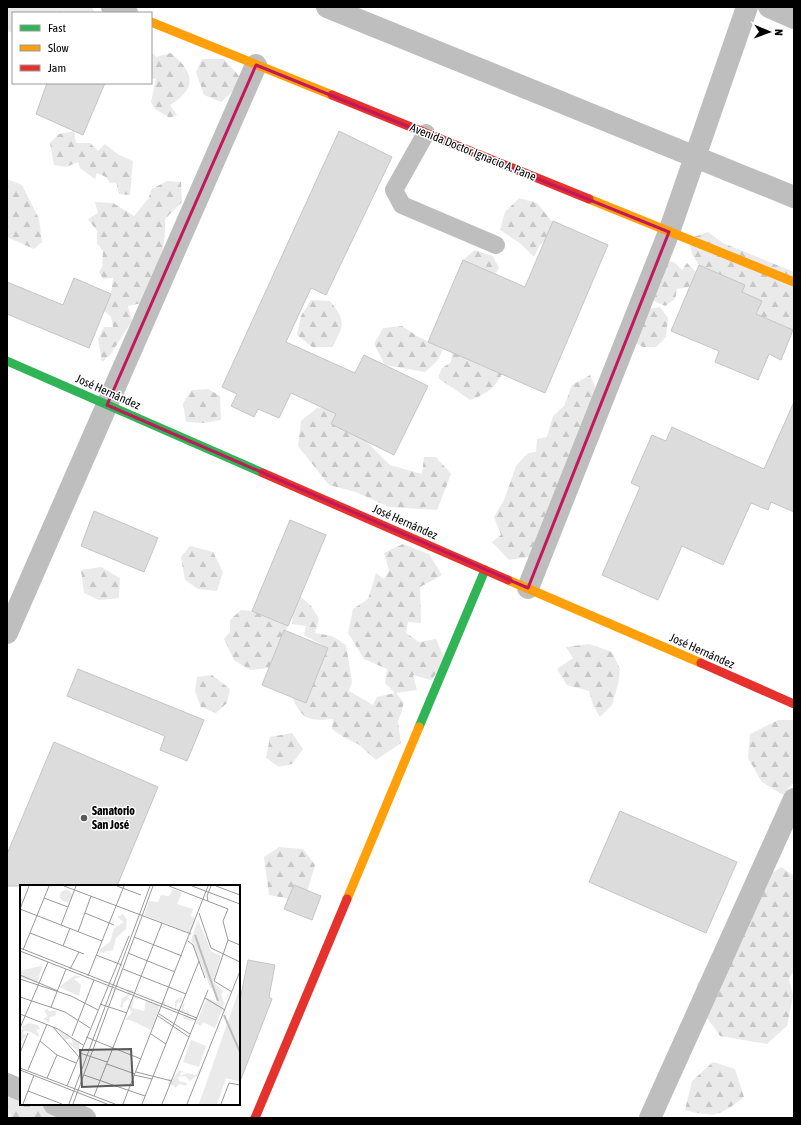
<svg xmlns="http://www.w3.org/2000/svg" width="801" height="1125" viewBox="0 0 801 1125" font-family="'Asap Condensed',sans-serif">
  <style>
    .forest { fill: url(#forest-firs) }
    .building { fill: #dcdcdc; stroke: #c5c5c5 }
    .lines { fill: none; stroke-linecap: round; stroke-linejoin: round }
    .lane { stroke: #bebebe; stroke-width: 18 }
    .street { stroke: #bebebe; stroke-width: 22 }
    .fast { stroke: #30b455; stroke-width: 9 }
    .slow { stroke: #ff9f0a; stroke-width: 9 }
    .jam { stroke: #e5322d; stroke-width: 9 }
    .marked { fill: none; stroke: #c2185b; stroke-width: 3; stroke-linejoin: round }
    .poi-dot { fill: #595959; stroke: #fff; stroke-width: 1.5 }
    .labels { text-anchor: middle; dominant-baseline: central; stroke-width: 3; stroke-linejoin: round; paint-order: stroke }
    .street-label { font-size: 12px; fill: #000; stroke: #fff }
    .poi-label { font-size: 12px; font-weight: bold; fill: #000; stroke: #fff; text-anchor: start }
    .inset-river { fill: none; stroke: #bcbcbc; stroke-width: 2 }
    .inset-road { fill: none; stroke: #999; stroke-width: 1 }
    .view { fill: #595959; fill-opacity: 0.15; stroke: #595959; stroke-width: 2 }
    .inset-edge { fill: none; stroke: #000; stroke-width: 2 }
  </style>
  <defs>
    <pattern id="forest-firs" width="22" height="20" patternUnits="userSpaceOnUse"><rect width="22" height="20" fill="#eaeaea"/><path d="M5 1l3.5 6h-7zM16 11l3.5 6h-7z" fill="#c7c7c7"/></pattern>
  </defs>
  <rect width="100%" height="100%" fill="#fff"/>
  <path class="forest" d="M8,7H92L95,13H13V33L7,31Z
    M151,51L156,57L171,53C194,72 198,88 170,105L177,115L170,118L155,109L151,102L156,79L151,78Z
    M202,59H224L239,76L233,91L221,102L204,95L196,72Z
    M74,131L76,143H90L98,151L105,144L119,155L133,161L130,195L119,194L116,182L110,183L106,177L97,173L95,179L80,168L78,162L66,167L54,165L50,143L59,134Z
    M7,179L22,185L39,219L42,242L34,249L7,237Z
    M167,181L181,182L182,202L165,219C167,249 155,277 142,303L128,306L132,321L110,355L102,362L98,339L104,327H113L111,317L104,311L111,294L113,278L103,279L99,272L102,267L103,251L97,243V231L88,219L98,213L95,202L113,203L134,216L148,199L152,189Z
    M519,198L537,203L559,230L540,245L534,257L521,244L500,230L505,212Z
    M708,232L723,243L794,272L793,330L756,314L762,301L742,292L745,285L699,265L693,256L688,239Z
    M475,250L493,256L499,268L492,280L461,274L463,260Z
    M663,261L674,262L682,270L687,263L696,272L689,287L677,289L675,299L665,306L654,301L651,285Z
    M311,300L330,301C346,321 345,325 332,347H312L297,335L301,316Z
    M660,307L668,318L666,337L656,347H643L634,342L643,310Z
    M402,326L417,336L443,349L438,360L425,372L385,365L374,344L383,328Z
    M452,352L502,374C494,389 486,394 470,400L438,378L442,368L451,362Z
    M590,375L599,396L544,551L528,557L509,560L492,542L501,535L494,517L504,500L516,466L528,453L536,452L537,439L547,437L553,416L564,406L572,385Z
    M208,389L220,396L221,420L204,423L186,422L183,403L192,390Z
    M317,408L334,409L340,427L367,442L390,465L422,474L424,457H436L451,474L437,510L389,507L356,492L329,485L298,446L301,421Z
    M403,544L429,554L442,575L420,587L421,623L408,622L406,633L419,642L436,639L446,662L431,680L413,675L417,690L396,693L404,703L398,722L401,743L376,760L358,744L345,738L332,729L333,719C309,721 302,720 292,697L306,703L328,648L304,635L306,626L292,624L293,612L300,596L311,606L319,619L315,633L332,636L346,645L352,682L349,691L373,705L377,697L395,693L385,683L387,669L364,659L348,633L353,609L368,599L376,573L384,579L389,571L384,553Z
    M190,546L213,552L223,572L217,591L198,589L185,580L181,557Z
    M101,567L120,578L119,598L99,600L84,593L81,570Z
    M241,610L252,611L288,626L269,668L250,670L234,660L224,639L230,632V620Z
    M589,644L612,652L620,669L618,684L612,705L600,717L593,705L589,691L567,685L557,669L573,658L566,647Z
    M212,675L230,689L227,703L216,713L201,707L195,691L197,677Z
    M778,720H794V782L783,795L762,782L748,758L750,734Z
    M292,733L303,749L292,764L279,767L266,758L270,737Z
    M279,847L303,849L315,865L307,892L290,899L269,895L264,857Z
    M781,867L794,876V970L789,979L793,996L787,1026L767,1044L720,1036L703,1012L697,984L720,953L754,886Z
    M713,1062L735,1069L744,1097C719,1116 716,1118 685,1110L692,1081Z
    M21,1081V1104H67L70,1118H11L10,1114L7,1116V1084Z"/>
  <path class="building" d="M47,83H105L83,135L36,114Z
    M339,131L392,157L326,295L311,288L286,342L355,373L364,355L428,386L394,455L331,424L336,414L291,393L279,418L258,409L254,417L231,406L237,394L222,387Z
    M553,221L608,245L545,393L428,342L463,260L525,287Z
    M699,265L745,285L742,292L762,301L756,314L793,330L781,360L769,354L758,380L715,362L719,351L671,331Z
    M74,278L111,294L89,348L7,314V282L63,305Z
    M794,402V512L771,502L768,510L751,503L723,565L682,546L658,600L602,575L640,487L631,483L652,435L666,441L672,427L764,469Z
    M94,511L158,538L144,572L81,546Z
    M290,520L326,535L288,626L252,611Z
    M284,630L328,648L306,703L262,685Z
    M78,669L204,720L187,761L160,750L165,736L67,696Z
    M54,742L158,787L117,886H7V854Z
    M620,811L737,862L706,933L589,882Z
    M294,885L321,896L312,920L284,909Z
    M248,960L275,965L269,997L272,999L241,1079H239V1005Z"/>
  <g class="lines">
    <path class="lane" d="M426,133L394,190L402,205L496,245"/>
    <path class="street" d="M112,7L127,13
      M327,7L794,197
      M769,7L794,18
      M528,588L669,232L747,7
      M7,633L256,65
      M7,1084L21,1090
      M54,1104L85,1118
      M650,1118L794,799"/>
    <path class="fast" d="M7,361L263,473
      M419,727L485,570"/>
    <path class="slow" d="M151,22L332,95
      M589,199L794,282
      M508,580L701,663
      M347,899L419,727"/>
    <path class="jam" d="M332,95L589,199
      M263,473L508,580
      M701,663L794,704
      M255,1118L347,899"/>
  </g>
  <path class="marked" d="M256,65L669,232L528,588L107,405Z"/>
  <circle class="poi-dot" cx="84" cy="818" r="4"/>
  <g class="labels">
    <g class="street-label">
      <text transform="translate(473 152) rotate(22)">Avenida Doctor Ignacio A. Pane</text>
      <text transform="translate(108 392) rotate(24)">José Hernández</text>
      <text transform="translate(405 522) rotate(24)">José Hernández</text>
      <text transform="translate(702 651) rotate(24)">José Hernández</text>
    </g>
    <g class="poi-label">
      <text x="92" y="811">Sanatorio<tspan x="92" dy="14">San José</tspan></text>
    </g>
  </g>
  <g transform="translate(20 885)">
    <rect width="220" height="220" fill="#fff"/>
    <path d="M40 11a6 6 0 1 1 12 0a6 6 0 1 1-12 0ZM178,35L191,66L201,71L193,97L203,106L201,111L190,102L171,55ZM220,102V197L206,193L197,219H179ZM187,113L204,120L195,143L183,137L181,141L176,139Z" fill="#eaeaea"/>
    <path d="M153,4L162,8L157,19L173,24L171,31L175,33L170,48L124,30L129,16L138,17L141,10L149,11ZM103,29L107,35L106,44L96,53L93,65L79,68V65L90,57L94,43L104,37L97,32ZM20,81L22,82L17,98L0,92V86ZM55,90L61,92L54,94L61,100L59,111L39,102ZM193,104L202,111L204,119L209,107H210L204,120L197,117ZM106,105H114L113,107L141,118L144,113L146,121L155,124V116L161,112L162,115L160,118L158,117L156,124L161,126L163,119L165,118L163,124L167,129L166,123L170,129L167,132L175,134L173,136L164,134L163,131L167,132V129L113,107L107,112L111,115L116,111L119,114L114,113L112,123L124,126L126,116L138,120L139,124L131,145L110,135H105L112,127L107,121L112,118L108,114L103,118V123L100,122L102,113L109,109ZM28,124L29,126H37L35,131L30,132L29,138L23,134L28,131L24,126ZM9,138L18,140L20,144L16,145L19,150L18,152L11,147L4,146L3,149L7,150L3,154L4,157L1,156L2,161L0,163V145L3,144L1,142ZM38,145L59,157L60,168L47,157L53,158L51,153L45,155ZM179,184L180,185L174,196L176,191L170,196L165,191L158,192L159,196L167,198L166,201L160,199L155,203L153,200H149L148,194H153L159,185L166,188L161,187L160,191L167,188L176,190Z" fill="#eaeaea"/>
    <path d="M171,155L186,161L179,182L163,177Z" fill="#eaeaea"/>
    <path class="inset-river" d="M175,50L198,116M204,130L220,167"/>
    <path class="inset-road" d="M44,1L171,49M97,1L121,10M149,1L208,24M172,1L220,19M196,1L220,10M24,13L48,22M188,16L187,11L191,1M0,24L82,56M0,24L9,1M208,24L203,36L208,55L194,96L212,107M65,28L94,40M179,28L191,63L220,77M41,40L56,1M58,47L71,11M10,48L64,69M114,52L162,71M208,55L220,60M168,56L173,60L185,93M43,61L50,43M0,63L177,133M3,65L29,1M0,66L176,135M108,68L155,87M76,70L102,80M50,84L59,67M103,84L166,109M0,90L38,106M68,91L104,1M0,94L51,111L78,125M0,112L45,127L70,143M185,113L205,125M80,119L107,128M31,122L46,84M0,129L38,144L63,160M139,129L170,149M138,131L169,152M33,142L59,172M0,143L28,77M131,149L146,159M52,151L74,95M66,152L121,174M20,156L37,170L56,178M0,168L8,148M60,168L87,177M87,179L115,189M0,183L95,219M0,185L87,219M8,185L27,139M116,187L152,196M64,190L125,211M114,190L132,194M27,193L37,170M47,201L109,51M8,206L42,219M74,211L142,38M3,219L14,190M49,219L130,1M53,219L133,1M103,219L188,1M122,219L179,76M142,219L188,105M167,219L220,86M201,219L209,198L220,200"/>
    <path class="view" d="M111,164L113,200L62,202L60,165Z"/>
    <rect width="220" height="220" class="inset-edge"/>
  </g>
  <rect width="801" height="1125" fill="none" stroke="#000000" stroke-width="16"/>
  <rect x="12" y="12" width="140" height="72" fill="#ffffff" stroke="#999999"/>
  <rect x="20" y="25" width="20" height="6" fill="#30b455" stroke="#999999"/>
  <text x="48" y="32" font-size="12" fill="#000000">Fast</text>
  <rect x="20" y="45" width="20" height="6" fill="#ff9f0a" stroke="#999999"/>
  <text x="48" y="52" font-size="12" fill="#000000">Slow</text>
  <rect x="20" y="65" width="20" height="6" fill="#e5322d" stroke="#999999"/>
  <text x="48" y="72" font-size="12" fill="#000000">Jam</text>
  <g transform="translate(769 32) rotate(92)" stroke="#ffffff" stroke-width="3" paint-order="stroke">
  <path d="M0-3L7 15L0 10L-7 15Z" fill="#000000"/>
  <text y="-6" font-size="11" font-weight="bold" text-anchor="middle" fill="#000000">N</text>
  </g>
</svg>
